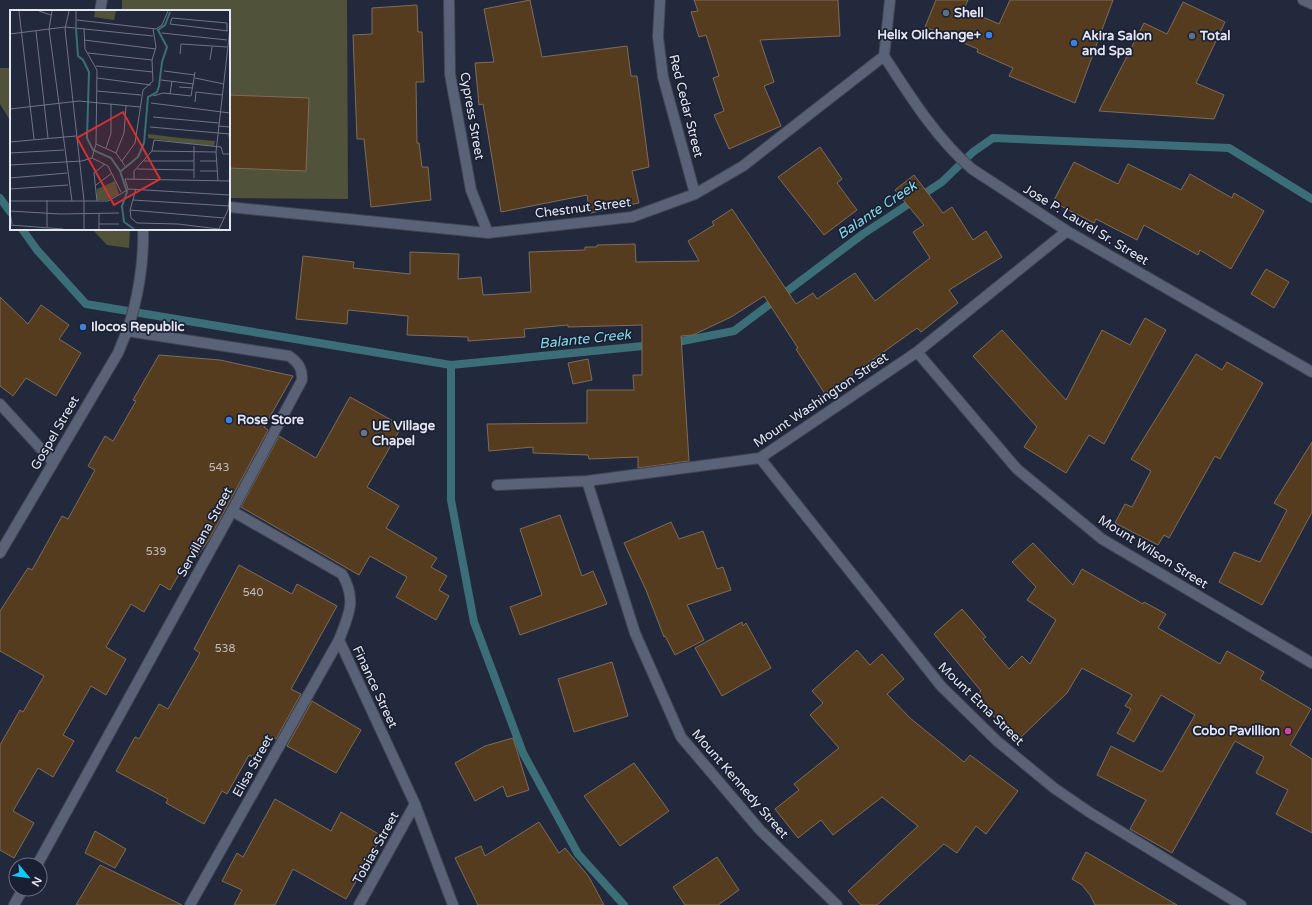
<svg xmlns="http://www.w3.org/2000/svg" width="1312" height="905" viewBox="0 0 1312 905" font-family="'Varela Round',sans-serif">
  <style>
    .green { fill: #505239 }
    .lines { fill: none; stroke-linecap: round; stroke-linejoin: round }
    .stream { stroke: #3c6e77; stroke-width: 8 }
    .building { fill: #553c1f; stroke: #7d6c59 }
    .minor-casing { stroke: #3f4554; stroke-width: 12 }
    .tertiary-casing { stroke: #3f4554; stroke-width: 12 }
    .secondary-casing { stroke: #3f4554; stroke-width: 12 }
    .minor { stroke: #5a6277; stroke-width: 10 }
    .tertiary { stroke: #5a6277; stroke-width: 10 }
    .secondary { stroke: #5a6277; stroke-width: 10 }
    .service-dot { fill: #5c6f8a; stroke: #1a2032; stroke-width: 1.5 }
    .shop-dot { fill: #3f7fe0; stroke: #1a2032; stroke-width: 1.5 }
    .worship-dot { fill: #6b7280; stroke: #1a2032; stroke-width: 1.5 }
    .hotel-dot { fill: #d1479c; stroke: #1a2032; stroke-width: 1.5 }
    .labels { text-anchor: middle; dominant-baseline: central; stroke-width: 3.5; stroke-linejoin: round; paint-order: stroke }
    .number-label { font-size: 11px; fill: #bfbcbe }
    .poi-label { font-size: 13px; font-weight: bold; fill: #e2e7f3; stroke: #1a2032; text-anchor: start }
    .street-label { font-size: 13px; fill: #e2e7f3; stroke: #1a2032 }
    .water-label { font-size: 14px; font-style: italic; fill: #83d9e8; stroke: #1a2032 }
    .inset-river { fill: none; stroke: #3c6e77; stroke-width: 2 }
    .inset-road { fill: none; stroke: #6f7585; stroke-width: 1 }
    .view { fill: #d73232; fill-opacity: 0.15; stroke: #d73232; stroke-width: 2 }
    .inset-edge { fill: none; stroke: #e2e7f3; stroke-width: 2 }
  </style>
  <rect width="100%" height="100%" fill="#23293c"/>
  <path class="green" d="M122,0H347L348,199L229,198V11H122Z
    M0,68H11V122L0,104Z
    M92,229H130L129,248L107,245Z"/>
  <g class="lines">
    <path class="stream" d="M0,198L11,213
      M22,229L37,250L86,304L451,365L653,345
      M672,343L734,331L863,234L942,182L973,152L993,138L1229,148L1312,199
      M451,365V500L474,622L523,753L578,854L624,905"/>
  </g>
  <path class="building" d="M530,0L542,57L627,46L631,76H637L649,167L632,171L639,203L590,213L587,195L501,212L483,104L479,105L475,63L494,62L484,9Z
    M694,0H838L840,36L760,40L774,82L764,86L781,126L729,149L714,115L724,111L713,78L719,76L706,35L699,37L691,12L698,11Z
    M936,0H968L964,9L999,24L1010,0H1113L1075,103L1009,76L1013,68L977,52L978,49L925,27Z
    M1183,2L1225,22L1196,83L1224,95L1214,119L1099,111L1144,23L1167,34Z
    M417,5L418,32H422L424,82H416L417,143H419L422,167H428L431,200L371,207L364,139H357L353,35L372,34V8Z
    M229,95L309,98L306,171L229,168Z
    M820,147L842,179L837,183L857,210L824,235L778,177Z
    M1074,162L1118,184L1128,164L1181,190L1190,174L1232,198L1234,193L1264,211L1231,269L1200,250L1198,255L1144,225L1137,240L1096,219L1094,223L1053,202Z
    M914,175L943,213L952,207L973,240L986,231L1002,257L949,290L958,303L921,332L917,328L825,394L796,349L798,348L764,296L731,317L693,335L681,336L689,461L638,468V457L589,459L588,455L533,453V447L489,451L487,424L587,423V390H634L633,375H642V325L568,327V325L524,329L525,337L468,341V337L407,335L408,316L348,310L347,324L296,319L303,256L354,262L353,268L410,274V252L459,254L458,279L481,277L483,295L531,292L529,252L585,250V247H597V245L635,244L636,262L699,261L688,241L714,225L712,222L732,209L796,304L813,293L817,299L855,273L875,301L930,258L913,232L924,225L895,190Z
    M1266,269L1289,282L1274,308L1251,294Z
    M0,297L28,324L41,305L69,325L59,339L81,353L56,396L26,378L13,396L0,386Z
    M1145,318L1166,330L1104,444L1089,435L1066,473L1024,447L1037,427L973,356L1002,330L1066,400L1102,330L1130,345Z
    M1196,354L1222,370L1227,362L1263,383L1220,459L1215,456L1169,538L1164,535L1158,545L1115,523L1125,504L1132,507L1151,471L1131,459Z
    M159,355L220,360L293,376L264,427L268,430L210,538L196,558L190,555L170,590L160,584L144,612L131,604L106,647L126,659L106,695L91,686L63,735L74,741L53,777L38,768L13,811L34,823L14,858L0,850V745L20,710L23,712L44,676L0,651V611L28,568L32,570L62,516L68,519L95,470L88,466L105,436L113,441L136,401L133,400Z
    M588,359L592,380L573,384L568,363Z
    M350,397L402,426L367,487L399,506L386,528L437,558L431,567L447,576L439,590L449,596L436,620L396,597L407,577L370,556L359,575L241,507L279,436L316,458Z
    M1312,442V512L1262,605L1219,582L1234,552L1260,562L1287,510L1274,503Z
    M560,515L582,576L593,571L607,604L520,635L510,607L542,595L520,529Z
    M671,522L679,539L703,531L717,569L723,567L731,590L687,605L704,640L675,655L665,636L664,637L646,590L624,543Z
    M1033,543L1073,585L1082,569L1143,604L1144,602L1166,614L1158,628L1220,664L1227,651L1264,672L1260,679L1311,709L1290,745L1312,759V833L1276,814L1288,790L1256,773L1264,757L1235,741L1172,853L1130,829L1146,800L1097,775L1111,746L1162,772L1195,715L1161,695L1134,742L1117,733L1131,709L1125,706L1132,695L1082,668L1067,693L1017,741L975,696L981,691L934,634L962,609L986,637L983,639L1009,669L1022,656L1030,664L1056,620L1027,600L1036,587L1012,562Z
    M239,565L292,594L297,584L337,606L291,689L301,694L276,739L272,737L259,760L249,755L227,794L222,791L204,824L166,803L168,799L116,771L135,737L139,739L159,704L168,709L200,653L194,649Z
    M742,622L743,626L746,623L771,668L722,696L695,648Z
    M857,650L870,665L882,654L904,679L887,694L910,718L964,762L970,755L1018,791L986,834L976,826L957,853L944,844L877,905H861L848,891L918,826L882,797L833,835L821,820L798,838L775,809L799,790L794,784L839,748L810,715L823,703L812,691Z
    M612,662L628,716L574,732L558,679Z
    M312,701L361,730L336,773L287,746Z
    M513,738L529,790L507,797L503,786L475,801L455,763L485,746Z
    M634,763L669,811L620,846L584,796Z
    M275,799L331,831L341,812L382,836L346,899L293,869L275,905H234L242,890L222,881L237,853L243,857Z
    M539,822L559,853L565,848L589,877L604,905H478L455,858L481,846L485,856Z
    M95,831L126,849L115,868L85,853Z
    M1086,852L1177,905H1095L1090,895L1082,885L1072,879Z
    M717,857L739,890L718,905H685L673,887Z
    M100,865L182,905H76Z"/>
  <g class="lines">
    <g class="minor-casing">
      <path id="minor" d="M449,0L450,74L471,190L488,233
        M660,0L658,37L663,77L695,194
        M884,56C910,96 936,138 972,169L1067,231L1312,372
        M229,207L488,233L632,217L695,194L743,166L884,56L890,0
        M917,352L1017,469L1102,539L1312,663
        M0,404L53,462
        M760,458L941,686L997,741L1054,788L1089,812L1241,905
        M587,481L635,633L681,737L760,830L837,905
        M497,485L587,481L760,458L917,352L1067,231
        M0,553L118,353L127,331
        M37,865L232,511
        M14,905L23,889
        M190,905L339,640
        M359,905L415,804"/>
    </g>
    <g class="tertiary-casing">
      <path id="tertiary" d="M100,11L102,0
        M143,229C144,262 138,300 127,331L289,356C299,363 302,368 302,380L232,511L342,574C357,600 349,614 339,640L415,804L453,905"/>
    </g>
    <g class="secondary-casing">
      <path id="secondary" d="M1303,0L1312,4"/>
    </g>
    <use href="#minor" class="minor"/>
    <use href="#tertiary" class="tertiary"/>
    <use href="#secondary" class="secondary"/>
  </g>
  <g class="service-dot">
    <circle cx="946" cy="13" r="4"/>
    <circle cx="1192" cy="36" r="4"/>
  </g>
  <g class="shop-dot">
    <circle cx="989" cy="35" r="4"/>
    <circle cx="1074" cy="43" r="4"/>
    <circle cx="83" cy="327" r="4"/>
    <circle cx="229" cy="420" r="4"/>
  </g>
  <circle class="worship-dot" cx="364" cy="433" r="4"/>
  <circle class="hotel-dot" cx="1288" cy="731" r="4"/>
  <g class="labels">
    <g class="number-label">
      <text x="219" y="467">543</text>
      <text x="156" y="551">539</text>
      <text x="253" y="592">540</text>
      <text x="225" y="648">538</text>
    </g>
    <g class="poi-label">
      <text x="954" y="13">Shell</text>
      <text x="981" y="35" text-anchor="end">Helix Oilchange+</text>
      <text x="1082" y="36">Akira Salon<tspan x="1082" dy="15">and Spa</tspan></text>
      <text x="1200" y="36">Total</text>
      <text x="91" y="327">Ilocos Republic</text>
      <text x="237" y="420">Rose Store</text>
      <text x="372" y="426">UE Village<tspan x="372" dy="15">Chapel</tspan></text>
      <text x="1280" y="731" text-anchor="end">Cobo Pavillion</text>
    </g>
    <g class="street-label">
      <text transform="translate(686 106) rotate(76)">Red Cedar Street</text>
      <text transform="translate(472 116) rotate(80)">Cypress Street</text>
      <text transform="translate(583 208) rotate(-7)">Chestnut Street</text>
      <text transform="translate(1086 225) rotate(31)">Jose P. Laurel Sr. Street</text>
      <text transform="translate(821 400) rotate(-34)">Mount Washington Street</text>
      <text transform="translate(55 433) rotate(-60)">Gospel Street</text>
      <text transform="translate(205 532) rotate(-61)">Servillana Street</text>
      <text transform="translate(1153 552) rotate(32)">Mount Wilson Street</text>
      <text transform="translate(375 687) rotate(65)">Finance Street</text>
      <text transform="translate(981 704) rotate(44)">Mount Etna Street</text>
      <text transform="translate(253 766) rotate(-61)">Elisa Street</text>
      <text transform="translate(740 784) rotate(49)">Mount Kennedy Street</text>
      <text transform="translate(376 848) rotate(-61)">Tobias Street</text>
    </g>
    <g class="water-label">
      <text transform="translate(877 210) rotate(-34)">Balante Creek</text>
      <text transform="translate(585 339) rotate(-6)">Balante Creek</text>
    </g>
  </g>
  <g transform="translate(10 10)">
    <rect width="220" height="220" fill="#23293c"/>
    <path d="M85,1H106L104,10L84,7ZM138,124L171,128L205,131L204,136L181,134L138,128ZM105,171L109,184L98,190H87V179Z" fill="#505239"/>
    <path class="inset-river" d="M66,19L68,46L73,50L79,62L77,128L83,140L101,148L110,161L117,182L112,196L114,212L124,219M111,161L128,147L134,133L138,87L147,82L149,76L152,52L157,37L148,20L155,15L160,2"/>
    <path class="inset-road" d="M9,1L24,129M29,1L41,5M42,1L39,19L62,191M59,1L55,19L74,191V219M66,1V18M67,10L146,19L152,15L158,1M74,18L75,39L87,60L86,134L82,148M26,21L38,128M217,21V13L162,8L160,14L218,21M152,23L217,30M0,24L55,17L143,26M74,30L146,39M78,43L142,50M170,44L171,34L217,37M200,50L202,37M86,56L143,62M154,61L185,65M87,68L141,75M185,68L214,74M151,70L184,74M169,77L183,78M87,81L131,85M160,84L162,71M143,86L153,83L181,86L185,62M185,92L186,82L212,85M141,93L220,103M0,99L69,91L130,97M143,107L209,113M208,116L220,117M140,117L220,124M219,124L220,137M0,132L66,126M86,134L106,143L115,156M96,138L101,123V94M142,141L144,130L211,137L213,144H220M142,141L206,142M0,143L54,140M106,143L114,123L116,96M112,151L125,133L133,80L143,71L142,50L146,37L143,19M134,151H184M190,151H206M0,155L72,151L82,148L98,156L111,182M127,159L184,160M190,161H207M0,168L57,163M184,168V136M124,169V161L142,141M208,171L206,142L220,18M86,175L102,163M0,179L58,175M118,179L115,169L220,171M126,179L120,200L121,208L127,213L168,214L209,219M37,190V217M123,190L219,196M0,191H98L119,179L219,185M87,191L84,163L95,154M120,200L214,208M0,201L50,204L109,203M0,202L2,214M89,203V219M89,214H109M0,215L53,219M209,219L218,200L220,182"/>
    <path class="view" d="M113,102L150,169L104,195L67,128Z"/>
    <rect width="220" height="220" class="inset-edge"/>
  </g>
  <g transform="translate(28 877) rotate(119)"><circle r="19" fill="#1a2032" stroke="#6a707f"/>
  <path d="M0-3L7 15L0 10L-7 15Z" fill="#0fcafa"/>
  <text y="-6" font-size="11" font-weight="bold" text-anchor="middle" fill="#e2e7f3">N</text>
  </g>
</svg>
